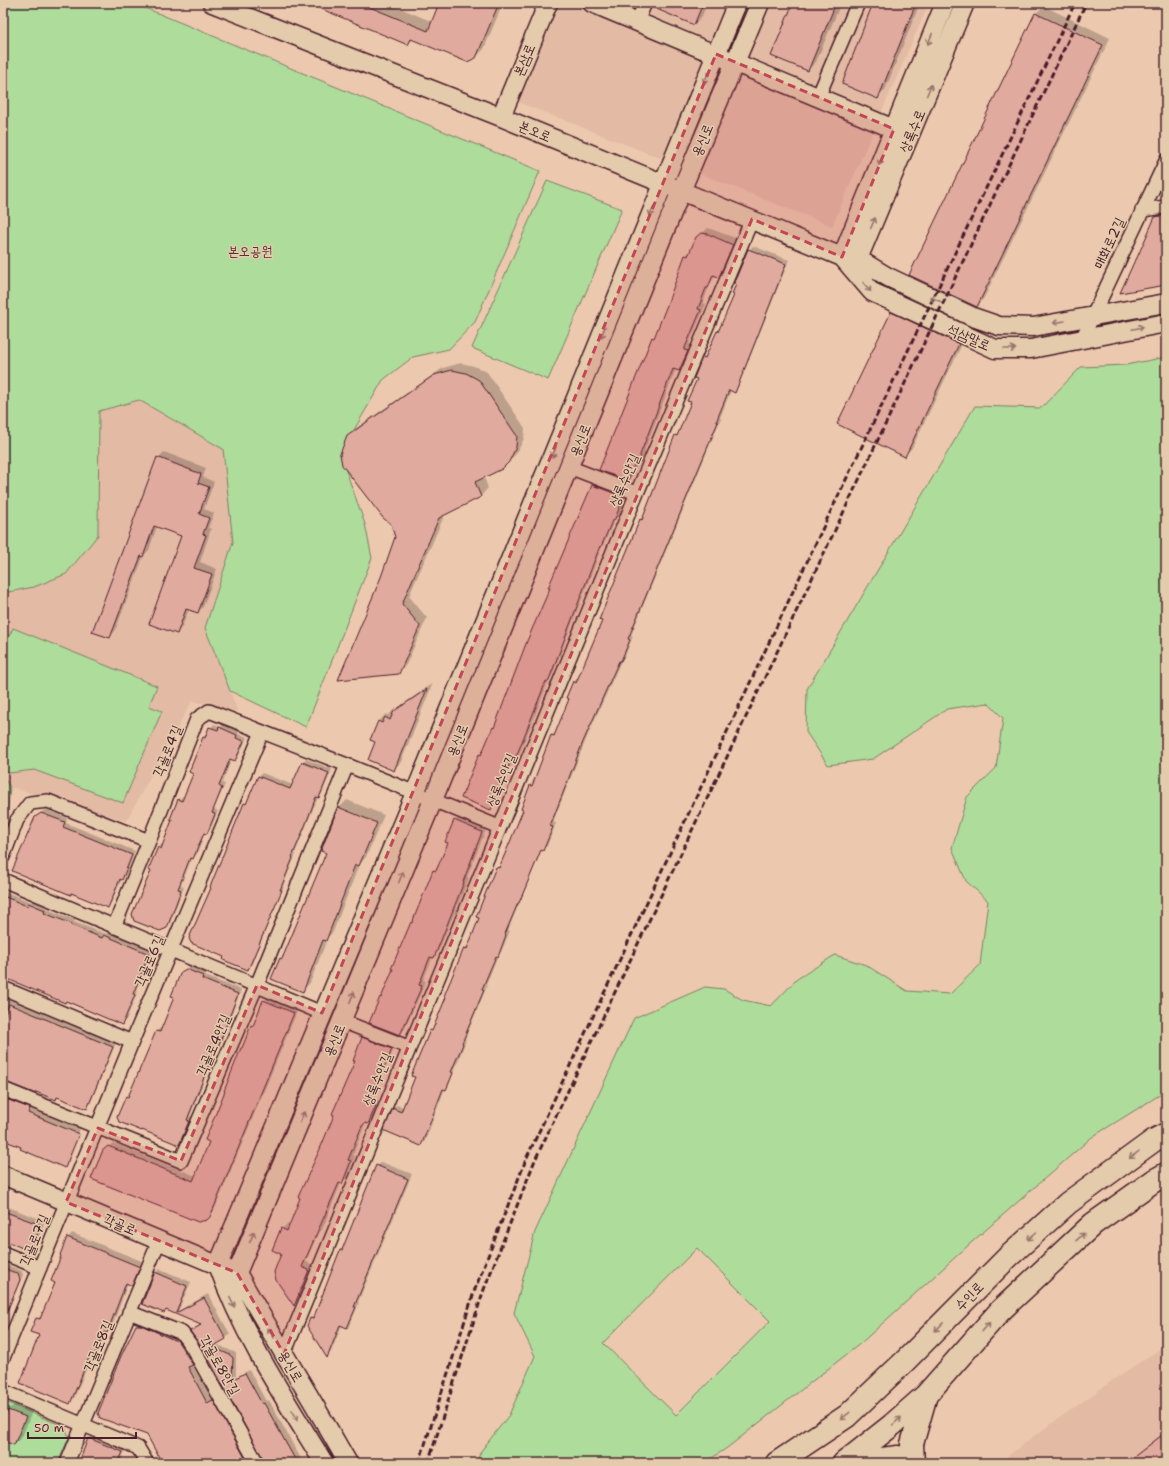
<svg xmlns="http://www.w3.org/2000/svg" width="1169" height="1466" viewBox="0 0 1169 1466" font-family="'Shantell Sans','Poor Story',sans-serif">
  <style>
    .built { fill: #e3baa4 }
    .green { fill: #aedc9b; stroke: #7c7e63; fill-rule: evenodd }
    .shadow { fill: #0003 }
    .building { fill: #e1aa9e; stroke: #4a1f2b }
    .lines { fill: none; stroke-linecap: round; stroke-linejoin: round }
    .street-casing { stroke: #4a1f2b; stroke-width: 16 }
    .secondary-casing { stroke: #4a1f2b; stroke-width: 21 }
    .highway-casing { stroke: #4a1f2b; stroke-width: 25 }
    .street { stroke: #e4cbac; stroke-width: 13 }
    .secondary { stroke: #e4cbac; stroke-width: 18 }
    .highway { stroke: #e4cbac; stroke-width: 22 }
    .rail { stroke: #4a1f2b; stroke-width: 3; stroke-dasharray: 6 3; stroke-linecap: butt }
    .oneway { stroke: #97756c }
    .marked { fill: #c44556; fill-opacity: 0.2; stroke: #c44556; stroke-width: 3; stroke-dasharray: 8 5; stroke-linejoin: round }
    .labels { text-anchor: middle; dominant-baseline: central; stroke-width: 3; stroke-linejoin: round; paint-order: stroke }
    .street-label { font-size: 14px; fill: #4a1f2b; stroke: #e4cbac }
    .park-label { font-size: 14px; fill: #543236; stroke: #e4cbac }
  </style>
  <rect width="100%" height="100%" fill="#ecc9ae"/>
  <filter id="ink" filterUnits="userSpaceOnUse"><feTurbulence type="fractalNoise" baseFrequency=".025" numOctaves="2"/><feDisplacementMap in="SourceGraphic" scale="8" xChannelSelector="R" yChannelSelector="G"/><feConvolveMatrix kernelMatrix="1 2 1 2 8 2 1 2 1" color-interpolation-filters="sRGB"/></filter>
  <g filter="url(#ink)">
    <path class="built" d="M560,3H929L832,226L518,102Z
      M139,400L223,449L233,542L205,628L238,712L192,701L126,821L10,787L3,777V593L34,587L98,535L99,411Z
      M1166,1345V1463H999L1034,1436L1123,1373Z"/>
    <path class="green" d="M3,3H133L540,171L475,322L449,349L413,357L383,380L340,454L365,524L372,558L306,727L230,691L205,628L233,542L223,449L139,400L99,411L98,535L66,574L34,587L3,593Z
      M547,181L622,209L548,380L472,348Z
      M1166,357V1091L1092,1137L972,1242L861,1343L727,1448L704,1463H476L481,1451L509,1415L535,1356L514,1313L535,1232L634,1018L705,987L724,989L743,1000L771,1006L797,979L835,955L866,965L907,991L950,994L980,965L988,901L966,881L952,848L967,797L996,768L1003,718L988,703L947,709L873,759L828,765L806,732L807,689L975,406L1041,408L1081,367L1126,365ZM697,1248L770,1321L676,1415L603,1343Z
      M13,628L157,686L149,706L162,711L123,803L34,770L9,773L3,768V648Z
      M3,777L10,787L7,816L3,824Z
      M6,1402L65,1427L69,1437L58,1463H3V1404Z"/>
    <path class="shadow" d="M308,3H388L433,22L440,3H503L484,49L476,57L413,39L408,44Z
      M659,3H707L702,16L694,24Z
      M793,3H841L816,62L808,70Z
      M875,3H920L885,90L878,97Z
      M1044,6L1110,38L984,298L977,306L910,275L1036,13Z
      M1166,212V283L1156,218L1161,213Z
      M708,228L738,239L724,270L719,276L716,275L710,284L703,303L706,304L689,344L693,346L685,364L679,370L676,369L645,449L646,454L639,461L634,474L628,479L653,338L656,336L686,255L692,250L697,238Z
      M753,246L789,260L738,387L734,391L731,390L720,418H721L631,635L633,636L625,656L621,661L587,737L553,822L556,823L547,846L542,849L508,930L510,931L501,952L498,955L486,985L487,986L465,1039L466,1040L449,1085L445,1088L425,1141L421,1144L385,1130L393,1108L397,1105L404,1107L416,1077L431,1031L435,1027L448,997L446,996L465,948L469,944L480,918L497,868L501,864L525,810L522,809L531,786L534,783L552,735L557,732L570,699L574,682L577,678L579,679L604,621L600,619L640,519L645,515L676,436L680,432L692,402L703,358L708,354L717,331L721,328L735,294L749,250Z
      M899,305L966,336L912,448L904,456L892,313Z
      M461,363L474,366L487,372L525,428L524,438L517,453L510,460L484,477L488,488L481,496L445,514L409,596L427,618L406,665L398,673L382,577L396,537L392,524L348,436L356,428L443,368Z
      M164,452L206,468L203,477L214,482L204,509L214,513L208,528L211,529L200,562L217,569L203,607L197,612L189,609L182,627L177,633L183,535L157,526L149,550L144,555L115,631L110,637L158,458Z
      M598,480L624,490L626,498L619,515L614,520L606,540L603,544L552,676L549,680L519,755L513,760L495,804L490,809L462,798L480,754L484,750L495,726L551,587L559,565L593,485Z
      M433,683L401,762L393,770L378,722L386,714L389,715L393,710L395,711L403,704Z
      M214,724L221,727L223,724L240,731L238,734L247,737L239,756L235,760L232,758L222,783L225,784L214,809L218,811L210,830L207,833H205L197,854L193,858L192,857L181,885L184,887L170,923L166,927L152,871L158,848L162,844L163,845L179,800L183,796L185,797L195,773L190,771L204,737Z
      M306,759L332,769L322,794L318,797L295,853L296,854L283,886H284L251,966L248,969L225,956L212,887L245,804L249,800L259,776L262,773L293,785L302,762Z
      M347,800L384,815L366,857L359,865L333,932L328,937L310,983L302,991L280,958L285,954L327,852L339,808Z
      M46,809L67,818L66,823L135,851L126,875L122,879L111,903L108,907L72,892L70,894L36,817Z
      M460,816L487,827L467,877L469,878L438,952L433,957L423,980L426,981L405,1029L400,1034L380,998L384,995L434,870L439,865L449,842L455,821Z
      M6,892L31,902L33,900L48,906L47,909L75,920L74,922L106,934L108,932L152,951L136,990L138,991L126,1020L122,1023L7,978L3,980V894Z
      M190,966L206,973L205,976L241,990L219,1047L216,1050L190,1116L192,1117L183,1140L179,1143L127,1096L130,1093L157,1031L160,1028L162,1029L175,997L182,973Z
      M269,996L298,1009L214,1211L206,1219L103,1151L113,1143L196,1176L210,1142L226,1091L252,1025L256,1022L264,1001Z
      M3,997L116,1043L90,1104L86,1108L58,1096L3,1081Z
      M368,1033L396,1044L372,1098L380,1101L373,1118L368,1123L366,1122L353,1155L355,1156L347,1178L341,1183L322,1230L318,1233L306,1262L313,1265L299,1300L294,1304L283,1253L282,1229L287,1224L290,1225L356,1061L363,1038Z
      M3,1092L33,1104L31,1109L80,1129L66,1164H68L82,1130L68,1163L65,1167L3,1138Z
      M381,1162L412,1174L358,1302L359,1303L351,1322L347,1327L342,1325L331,1352L327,1356L311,1318L315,1314L341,1250L344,1247L377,1166Z
      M3,1205L45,1221L37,1240L32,1246L3,1238Z
      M72,1233L144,1262L136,1280L132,1285L128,1283L112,1327L106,1332L99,1351L94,1356L92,1355L74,1398L70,1403L41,1335L37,1319L43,1314L56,1282L68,1238Z
      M3,1263L22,1271L23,1275L3,1322Z
      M160,1269L191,1282L178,1311L208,1294L230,1334L226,1338L216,1344L236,1353V1378L249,1370L266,1401L269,1400L302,1461L301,1463H273L208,1356L191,1331L201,1324L167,1309L156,1273Z
      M141,1322L178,1336L196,1360L192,1364L212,1400L217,1397L255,1463H162L137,1326Z
      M16,1403L33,1409L22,1437L14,1444L3,1440V1423L8,1410Z
      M1166,1431V1463H1127L1131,1459Z
      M93,1435L126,1448L120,1463H79L89,1439Z"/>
    <path class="building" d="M307,3H360L428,31L439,3H499L476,58L467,62L411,39L408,45Z
      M653,3H703L694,25L652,7Z
      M793,3H836L808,71L771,56Z
      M873,3H916L878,99L842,84Z
      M1035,13L1103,45L977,307L909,275Z
      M1166,215V285L1120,293L1135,260H1136L1155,217Z
      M701,233L708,234L733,245L719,277L713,275L708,288H706L698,309L701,310L684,350L688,351L679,371L673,369L640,455L641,461L634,465L628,481L599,470L652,337L654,338L667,305L685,255L688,256L696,237Z
      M748,249L786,264L735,393L729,390L716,422H718L628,639L630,640L621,661H619L583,742L550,826L553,827L543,851L541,850L519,903H518L505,934L506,935L498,957L496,956L482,989L484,990L462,1043L463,1044L451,1072L453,1073L446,1090L443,1089L421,1146L383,1130L392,1108L401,1112L415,1077L411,1076L430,1030L432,1031L446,997L444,996L464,948L467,949L479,918L476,917L496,867L499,868L510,842L523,810L521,809L530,785L532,786L551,735L554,736L569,699L566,698L573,681L576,683L602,621L599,620L640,519L642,520L675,435L677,436L691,402L687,401L697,379L694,378L702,357L705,358L717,331L718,332L734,295L732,294L736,284L734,283Z
      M891,312L959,344L905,457L837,424Z
      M452,370L466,373L479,380L517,436L516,447L509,462L502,469L475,482L481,497L439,518L402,604L420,626L399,674L338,680L381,577L395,537L391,524L383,518L342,465L340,454L347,436L434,375Z
      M157,457L201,474L198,483L209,487L199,514L209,518L203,534L206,535L194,568L212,574L198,613L186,609L177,634L149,624L181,536L154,526L143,557L141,556L110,638L92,632Z
      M592,485L619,495L621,504L614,521H612L601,547L600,546L548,682L546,681L514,762L511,760L491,810L461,798L479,754L481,755L493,727L494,728L527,641L550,588H548Z
      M427,689L394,771L368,760L375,742L370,740L378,721L382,723L385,717L390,720L394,711Z
      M209,727L218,730L219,727L237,735L236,738L244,741L235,761L230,759L219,786L222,788L212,813L215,814L207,834L204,833L193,859L190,858L178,889L181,890L167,928L160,931L134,921L132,914L151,871L148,870L158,847L161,849L172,820L170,819L178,799L182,801L193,774L189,772L203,737L205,738Z
      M302,762L329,773L319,798L316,797L305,826L292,857L293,858L280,890H282L248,970L223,960L224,957L191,943L189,938L211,888L210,887L244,803L246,804L258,776L290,789Z
      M338,807L377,823L359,866L355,865L326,941L323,940L303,992L271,979L280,958L282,959L326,853L321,851Z
      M41,813L65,822L63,827L132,855L122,880L120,879L108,908L71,893V895L12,871L35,817Z
      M454,820L482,832L463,882H464L434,958L430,957L419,985L422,986L400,1035L369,1023L380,997L381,998L393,969H391L411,922L412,923L433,870L436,871L448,843L445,842Z
      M3,896L27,906L28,903L45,910L44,913L72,924L71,925L102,938L104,935L149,954L133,994L135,995L122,1025L66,1001L65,1003L3,977Z
      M186,969L203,976L202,979L238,994L216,1052H214L187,1120L189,1121L179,1145L142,1130V1131L119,1122L117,1117L126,1096L128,1097L156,1031L160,1032L174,997L171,996L181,972Z
      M263,1000L294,1013L210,1217L207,1220L198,1222L91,1179L103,1150L108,1146L193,1181L209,1142L205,1140L225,1091H224L241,1048H242L251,1025L253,1026Z
      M9,1004L113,1047L87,1109L57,1097L56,1100L36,1092V1094L3,1081V1020Z
      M362,1037L392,1049L382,1073L380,1072L368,1103L376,1106L368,1124L365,1123L362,1126L348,1160L351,1161L342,1184L339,1183L302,1267L309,1270L294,1306L276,1280L274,1272L281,1254L272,1250L281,1228L287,1231L300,1198L298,1197L320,1149L334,1115L332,1114L355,1061H353Z
      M3,1098L30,1108L28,1113L79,1134L65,1168L20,1149L21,1147L3,1140Z
      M376,1165L408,1179L354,1307H356L347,1328L340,1325L327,1358L307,1326L310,1318L313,1319L340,1250H342Z
      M3,1211L41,1225L33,1246L27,1250L6,1241V1240L3,1238Z
      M67,1237L140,1267L132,1286L126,1283L107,1333L104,1332L94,1357L90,1355L70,1404L20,1383L39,1335L30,1332L36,1318L40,1319L55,1283L51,1281L61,1256L60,1255Z
      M3,1268L18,1274L20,1280L3,1321Z
      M155,1272L187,1286L176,1313L204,1298L226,1339L212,1347L230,1355L233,1358L232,1380L245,1373L262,1404L264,1403L297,1463H265L207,1356L190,1331L201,1325L166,1310L164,1313L142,1304Z
      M136,1325H141L174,1340H177L193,1365L188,1367L207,1403L213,1400L248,1463H162L147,1435L100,1418L98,1413L121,1356Z
      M8,1410L26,1417L14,1445L3,1441V1421Z
      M1166,1432V1463H1126Z
      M88,1438L123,1452L118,1463H79Z"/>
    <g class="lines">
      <g class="street-casing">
        <path id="street" d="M637,22L645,3
          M818,97L858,3
          M1142,210L1166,207
          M1082,339L1166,161
          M569,467L636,493
          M3,857L17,820L30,803L48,801L149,841L197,719L209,711L347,765L499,827
          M3,880L322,1013
          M114,927L149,841
          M3,988L132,1042
          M342,1021L408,1047
          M3,1089L181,1161L257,985L347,765
          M3,1253L40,1268
          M129,1312L182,1333L192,1347L257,1463
          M284,1354C437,974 593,596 752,219
          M3,1358L132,1042L262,732
          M3,1391L138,1448L147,1463
          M67,1463L159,1241"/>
      </g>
      <g class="secondary-casing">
        <path id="secondary" d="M212,3L501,117L842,257L858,259L888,277L973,317L999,326L1033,327L1166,303
          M592,3L894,129
          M945,3L842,257L872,292L995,349H1031L1166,323
          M501,117L548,3
          M858,259L965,3
          M3,1175L229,1270
          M237,1273L433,800L681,191L760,3
          M237,1273C273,1337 312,1399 348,1463
          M324,1463C285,1399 243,1336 218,1265L415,793L737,3"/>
      </g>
      <g class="highway-casing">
        <path id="highway" d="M852,1458L882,1459L898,1457L912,1463
          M777,1463L847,1416L905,1361L1008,1257L1068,1203L1153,1141L1166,1134
          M844,1463L892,1425L926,1395L1000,1311L1093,1224L1155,1180L1166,1174
          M913,1463L912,1444L926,1395"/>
      </g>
      <use href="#street" class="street"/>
      <use href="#secondary" class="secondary"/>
      <use href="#highway" class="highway"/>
      <path class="rail" d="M419,1463L475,1289L527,1157L828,517L1075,3
        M428,1463L483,1292L535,1160L1086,3"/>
    </g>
    <defs><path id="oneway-shaft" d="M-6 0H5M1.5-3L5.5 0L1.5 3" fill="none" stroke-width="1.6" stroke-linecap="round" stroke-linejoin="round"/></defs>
    <g class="oneway">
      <use href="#oneway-shaft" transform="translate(930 39) rotate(112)"/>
      <use href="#oneway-shaft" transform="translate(706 78) rotate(112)"/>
      <use href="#oneway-shaft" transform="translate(929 90) rotate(-67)"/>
      <use href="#oneway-shaft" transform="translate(881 160) rotate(112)"/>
      <use href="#oneway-shaft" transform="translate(652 211) rotate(112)"/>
      <use href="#oneway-shaft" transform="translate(873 223) rotate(-67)"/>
      <use href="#oneway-shaft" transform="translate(867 287) rotate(50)"/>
      <use href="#oneway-shaft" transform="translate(935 299) rotate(-155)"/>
      <use href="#oneway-shaft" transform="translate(1059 322) rotate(170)"/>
      <use href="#oneway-shaft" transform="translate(1138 328) rotate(-12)"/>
      <use href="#oneway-shaft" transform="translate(603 332) rotate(112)"/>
      <use href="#oneway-shaft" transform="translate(1010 349)"/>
      <use href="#oneway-shaft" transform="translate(554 452) rotate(112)"/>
      <use href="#oneway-shaft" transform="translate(401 877) rotate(-68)"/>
      <use href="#oneway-shaft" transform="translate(352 997) rotate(-68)"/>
      <use href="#oneway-shaft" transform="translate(302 1117) rotate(-67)"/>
      <use href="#oneway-shaft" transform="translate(1134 1155) rotate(144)"/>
      <use href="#oneway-shaft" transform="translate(1032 1236) rotate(138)"/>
      <use href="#oneway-shaft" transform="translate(252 1237) rotate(-67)"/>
      <use href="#oneway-shaft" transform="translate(1080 1237) rotate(-43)"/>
      <use href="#oneway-shaft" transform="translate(232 1302) rotate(64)"/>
      <use href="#oneway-shaft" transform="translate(939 1327) rotate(134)"/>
      <use href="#oneway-shaft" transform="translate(986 1327) rotate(-49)"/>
      <use href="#oneway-shaft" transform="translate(271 1333) rotate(-122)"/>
      <use href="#oneway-shaft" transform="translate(295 1415) rotate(59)"/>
      <use href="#oneway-shaft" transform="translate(845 1416) rotate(142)"/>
      <use href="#oneway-shaft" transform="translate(897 1421) rotate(-42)"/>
    </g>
  </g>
  <path class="marked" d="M716,54L894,129L842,257L752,219L408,1047L284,1354L237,1273L66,1202L98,1128L181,1161L257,985L322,1013Z"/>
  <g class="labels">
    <g class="street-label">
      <text transform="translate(524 60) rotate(-67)">본삼로</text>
      <text transform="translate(535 131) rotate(22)">본오로</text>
      <text transform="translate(912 131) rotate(-67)">상록수로</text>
      <text transform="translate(702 140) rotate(-67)">용신로</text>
      <text transform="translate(1109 243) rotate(-65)">매화로2길</text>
      <text transform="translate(969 337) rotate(24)">석삼말로</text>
      <text transform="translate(580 440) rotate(-68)">용신로</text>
      <text transform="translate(624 480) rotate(-67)">상록수안길</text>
      <text transform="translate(457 740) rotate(-68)">용신로</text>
      <text transform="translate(167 751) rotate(-68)">각골로4길</text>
      <text transform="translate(501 780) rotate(-68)">상록수안길</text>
      <text transform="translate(149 961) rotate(-67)">각골로6길</text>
      <text transform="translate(334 1040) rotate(-67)">용신로</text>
      <text transform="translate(213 1045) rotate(-67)">각골로4안길</text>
      <text transform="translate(377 1079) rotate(-68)">상록수안길</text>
      <text transform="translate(120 1224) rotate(23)">각골로</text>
      <text transform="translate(34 1240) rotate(-68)">각골로7길</text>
      <text transform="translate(969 1296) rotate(-46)">수인로</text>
      <text transform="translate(98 1346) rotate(-68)">각골로8길</text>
      <text transform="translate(220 1365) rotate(60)">각골로8안길</text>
      <text transform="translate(291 1366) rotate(59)">용신로</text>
    </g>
    <g class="park-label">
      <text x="250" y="251">본오공원</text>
    </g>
  </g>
  <rect width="1169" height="1466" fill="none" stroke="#e4cbac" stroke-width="16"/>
  <rect x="8" y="8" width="1153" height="1450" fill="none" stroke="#4a1f2b" stroke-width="1.5" filter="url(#ink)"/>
  <path d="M28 1432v6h108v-6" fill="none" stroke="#4a1f2b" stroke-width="2"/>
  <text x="34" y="1432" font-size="12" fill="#4a1f2b" stroke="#e4cbac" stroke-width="3" paint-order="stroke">50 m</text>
</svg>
